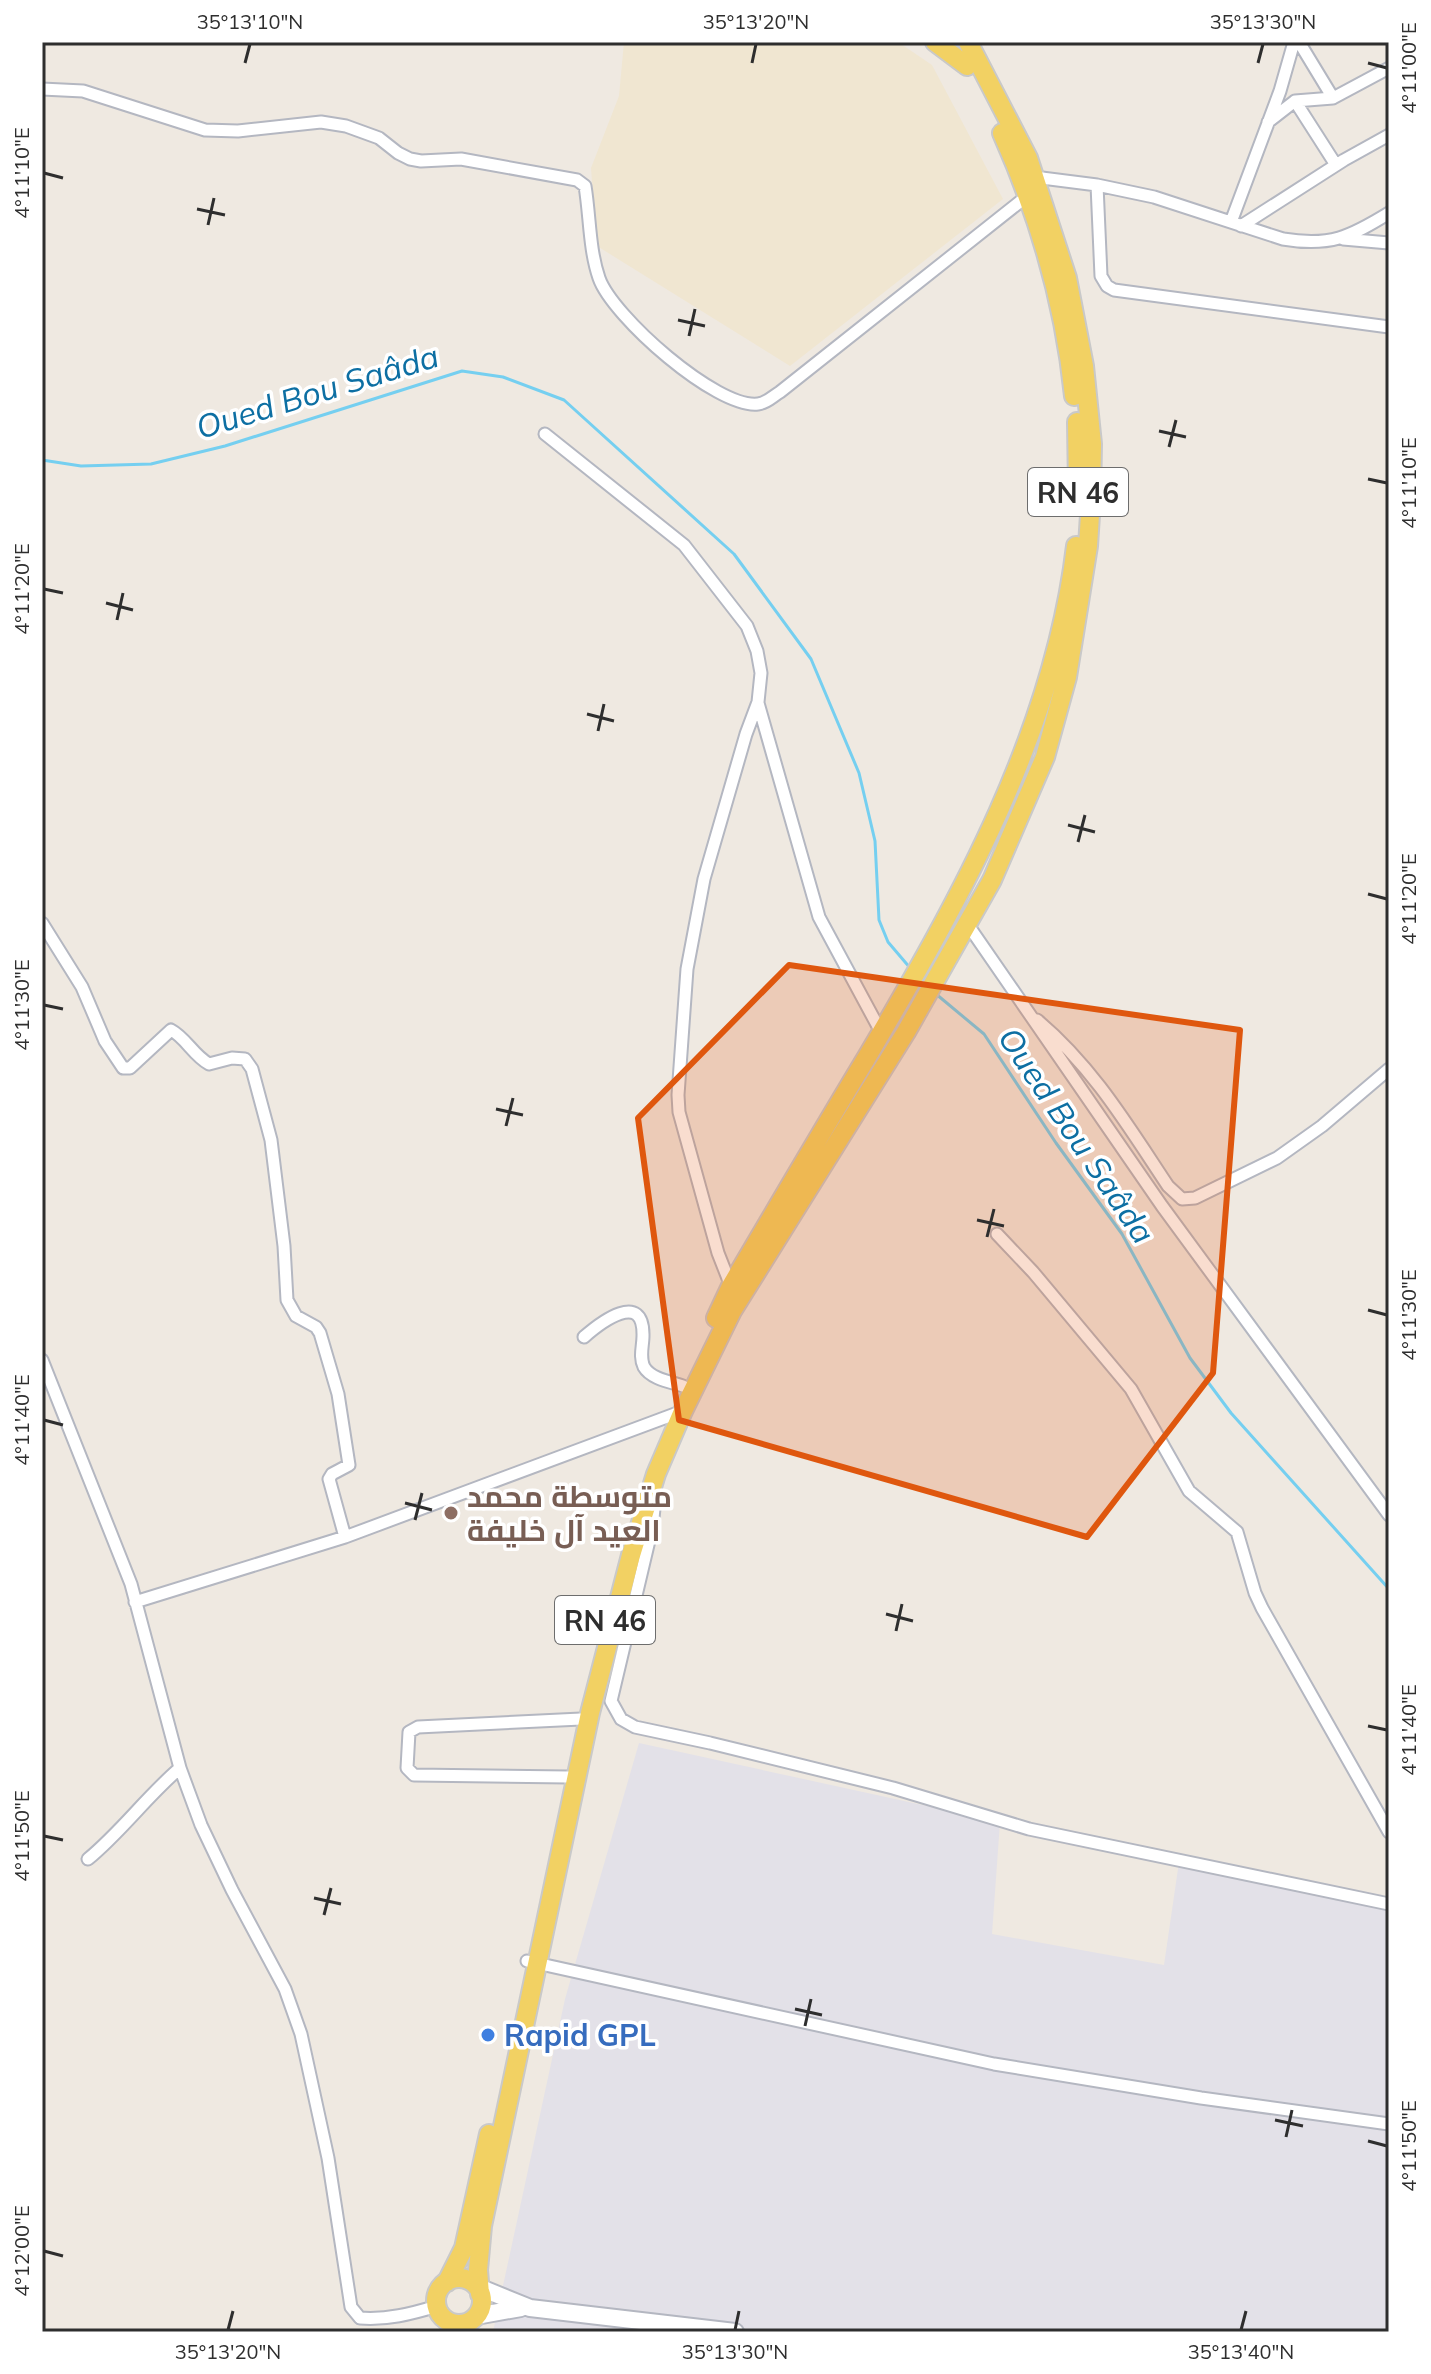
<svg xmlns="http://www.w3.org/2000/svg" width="1431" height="2374" viewBox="0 0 1431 2374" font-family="Mulish,Cairo,sans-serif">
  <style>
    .industrial { fill: #e3e1e8 }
    .education { fill: #f0e6d1 }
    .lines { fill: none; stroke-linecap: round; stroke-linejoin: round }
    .stream { stroke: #75cff0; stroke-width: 3 }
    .minor-casing { stroke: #b4b7c1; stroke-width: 15 }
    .secondary-casing { stroke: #b4b7c1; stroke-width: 20 }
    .primary-casing { stroke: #c9c9c9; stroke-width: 22 }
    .minor { stroke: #fff; stroke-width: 11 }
    .secondary { stroke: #fff; stroke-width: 16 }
    .primary { stroke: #f2d163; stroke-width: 18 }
    .marked { fill: #df570e; fill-opacity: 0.2; stroke: #df570e; stroke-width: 6; stroke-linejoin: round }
    .ticks { fill: none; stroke: #2e2e2e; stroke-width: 3 }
    .education-dot { fill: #8d6e63; stroke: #fff; stroke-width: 3 }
    .shop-dot { fill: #3f7fe0; stroke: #fff; stroke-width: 3 }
    .labels { text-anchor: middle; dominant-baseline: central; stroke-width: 7; stroke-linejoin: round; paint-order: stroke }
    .shield { fill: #fff; stroke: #6d6d6d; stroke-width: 2 }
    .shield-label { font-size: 28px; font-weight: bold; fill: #2e2e2e }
    .education-label { font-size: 30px; font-weight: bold; fill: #785e54; stroke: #fff; text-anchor: start }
    .shop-label { font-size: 30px; font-weight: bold; fill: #366cbe; stroke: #fff; text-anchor: start }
    .water-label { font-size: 32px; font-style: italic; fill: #0d6fa3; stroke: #fff }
    .neatline { fill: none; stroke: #2e2e2e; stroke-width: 3 }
    .ticks-label { font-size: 20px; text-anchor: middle; fill: #2e2e2e }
  </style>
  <rect width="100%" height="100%" fill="#efe9e1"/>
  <path class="industrial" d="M639,1743L1000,1822L992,1934L1164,1965L1179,1862L1389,1910V2332H493L565,1999Z"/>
  <path class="education" d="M624,42H898L932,65L1003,199L790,366L597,246L591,168L619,96Z"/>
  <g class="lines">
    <path class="stream" d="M42,460L81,466L151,464L225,446L462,371L503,377L564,400L734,554L811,659L859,773L875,841L879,920L888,942L911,969
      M936,994L984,1034L1056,1143L1122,1234L1190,1358L1231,1413L1389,1589"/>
    <g class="minor-casing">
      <path id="minor" d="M1299,42L1333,98
        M42,89L83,91L205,130L238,131L321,122L346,126L379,138L398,153L410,159L421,161L461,159L577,180L585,186C590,216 589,249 599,278C612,316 717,409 758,404C767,403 773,396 780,392L1026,197
        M1295,101L1336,165
        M1268,122L1295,101L1333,98L1389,68
        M1034,177L1097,185L1154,197L1283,239C1330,247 1350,237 1389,213
        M1097,185L1101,276L1107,286L1114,290L1389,327
        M1231,222L1280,91L1294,42
        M1241,226L1344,160L1389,135
        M1343,239L1389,243
        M545,434L684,545L747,626L757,651L761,673L758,702L746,734L704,879L694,932L687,969L678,1095L679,1112L718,1253L731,1286
        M758,703L819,917L881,1032
        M42,923L82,987L105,1041L123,1068H130L171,1030C186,1038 193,1055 209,1064L232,1058L245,1059L252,1069L271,1140L284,1246L287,1300L296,1316L316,1327L320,1333L338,1394L349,1465L332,1474L329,1479L345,1537
        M968,925L1162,1206L1389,1515
        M1037,1020C1093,1067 1128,1126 1168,1186L1182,1199L1195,1198L1277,1158L1322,1126L1389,1069
        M997,1234L1033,1272L1131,1389L1189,1491L1237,1532L1255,1593L1262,1608L1389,1832
        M584,1337C600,1323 644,1289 643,1336C643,1346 639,1357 644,1367C651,1379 671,1382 683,1386
        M42,1360L131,1584L180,1768C147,1796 121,1832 88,1859
        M655,1499L652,1528L611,1701L621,1719L635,1727L710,1743L893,1788L1029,1829L1389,1904
        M135,1602L345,1537L683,1411
        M180,1768L201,1825L232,1890L285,1989L301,2034L328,2158L351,2307L360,2318C387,2320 411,2314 437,2306
        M568,1777L414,1775L407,1768L409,1732L418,1727L581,1719
        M527,1961L994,2064L1201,2098L1389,2124"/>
    </g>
    <g class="secondary-casing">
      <path id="secondary" d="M476,2286L530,2308L735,2332
        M476,2316L521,2308"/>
    </g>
    <g class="primary-casing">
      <path id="primary" d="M935,42L967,66
        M1002,133C1039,216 1065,306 1074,396
        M1077,422L1078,488
        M716,1318L731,1286C776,1210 821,1133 867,1057C961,898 1054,732 1076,546
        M436 2301a23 23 0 1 1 46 0a23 23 0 1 1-46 0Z
        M447,2282L464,2248L489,2134
        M480,2294L478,2270L482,2226L590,1713L631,1555L656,1474L683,1411L732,1311L906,1032L992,880L1045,757L1067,677L1088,546L1091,499L1092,444L1084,366L1067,278L1028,158L968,42"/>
    </g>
    <use href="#minor" class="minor"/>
    <use href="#secondary" class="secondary"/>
    <use href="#primary" class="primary"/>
  </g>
  <path class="marked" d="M789,965L1240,1030L1213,1373L1087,1537L679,1420L638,1118Z"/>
  <path class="ticks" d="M245,63L250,44M752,63L756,44M1258,63L1263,44M1368,63L1387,68M44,173L63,178M197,209L225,215M208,225L214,198M678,320L705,326M689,336L695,309M1159,431L1186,437M1169,447L1176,420M1368,479L1387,483M44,589L63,593M106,603L133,610M117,620L123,593M587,714L614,721M598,731L604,704M1068,825L1095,832M1078,842L1085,815M1368,894L1387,899M44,1005L63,1009M496,1109L523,1115M506,1126L513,1098M977,1220L1004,1226M987,1237L994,1209M1368,1310L1387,1315M44,1420L63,1425M405,1503L432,1510M415,1520L422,1493M886,1614L913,1621M896,1631L902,1604M1368,1726L1387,1730M44,1836L63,1840M314,1898L341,1904M324,1915L331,1888M795,2009L822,2015M805,2026L811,1999M1275,2120L1303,2126M1286,2137L1292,2110M1368,2141L1387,2146M44,2251L63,2256M228,2330L233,2311M735,2330L739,2311M1241,2330L1246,2311"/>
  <circle class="education-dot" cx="451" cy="1513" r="8"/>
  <circle class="shop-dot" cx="488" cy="2035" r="8"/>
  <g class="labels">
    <g class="shield">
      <rect x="1028" y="468" width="100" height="48" rx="6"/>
      <rect x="555" y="1596" width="100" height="48" rx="6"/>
    </g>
    <g class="shield-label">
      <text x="1078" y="492">RN 46</text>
      <text x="605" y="1620">RN 46</text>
    </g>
    <g class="education-label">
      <text x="467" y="1496">متوسطة محمد<tspan x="467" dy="34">العيد آل خليفة</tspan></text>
    </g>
    <g class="shop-label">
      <text x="504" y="2035">Rapid GPL</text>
    </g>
    <g class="water-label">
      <text transform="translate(317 391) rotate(-17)">Oued Bou Saâda</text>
      <text transform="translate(1077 1135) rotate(56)">Oued Bou Saâda</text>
    </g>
  </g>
  <rect width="1431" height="2374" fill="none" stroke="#ffffff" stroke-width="88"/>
  <rect x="44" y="44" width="1343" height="2286" class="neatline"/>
  <g class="ticks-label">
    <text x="250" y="29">35°13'10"N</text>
    <text x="756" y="29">35°13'20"N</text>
    <text x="1263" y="29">35°13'30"N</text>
    <text transform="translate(1409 68) rotate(-90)" y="7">4°11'00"E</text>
    <text transform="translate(22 173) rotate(-90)" y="7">4°11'10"E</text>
    <text transform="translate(1409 483) rotate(-90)" y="7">4°11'10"E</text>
    <text transform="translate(22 589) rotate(-90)" y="7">4°11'20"E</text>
    <text transform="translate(1409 899) rotate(-90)" y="7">4°11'20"E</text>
    <text transform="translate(22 1005) rotate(-90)" y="7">4°11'30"E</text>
    <text transform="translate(1409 1315) rotate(-90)" y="7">4°11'30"E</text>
    <text transform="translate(22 1420) rotate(-90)" y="7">4°11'40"E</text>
    <text transform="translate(1409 1730) rotate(-90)" y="7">4°11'40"E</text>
    <text transform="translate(22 1836) rotate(-90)" y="7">4°11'50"E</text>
    <text transform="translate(1409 2146) rotate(-90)" y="7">4°11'50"E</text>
    <text transform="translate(22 2251) rotate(-90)" y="7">4°12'00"E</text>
    <text x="228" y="2359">35°13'20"N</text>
    <text x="735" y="2359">35°13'30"N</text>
    <text x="1241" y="2359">35°13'40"N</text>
  </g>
</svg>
